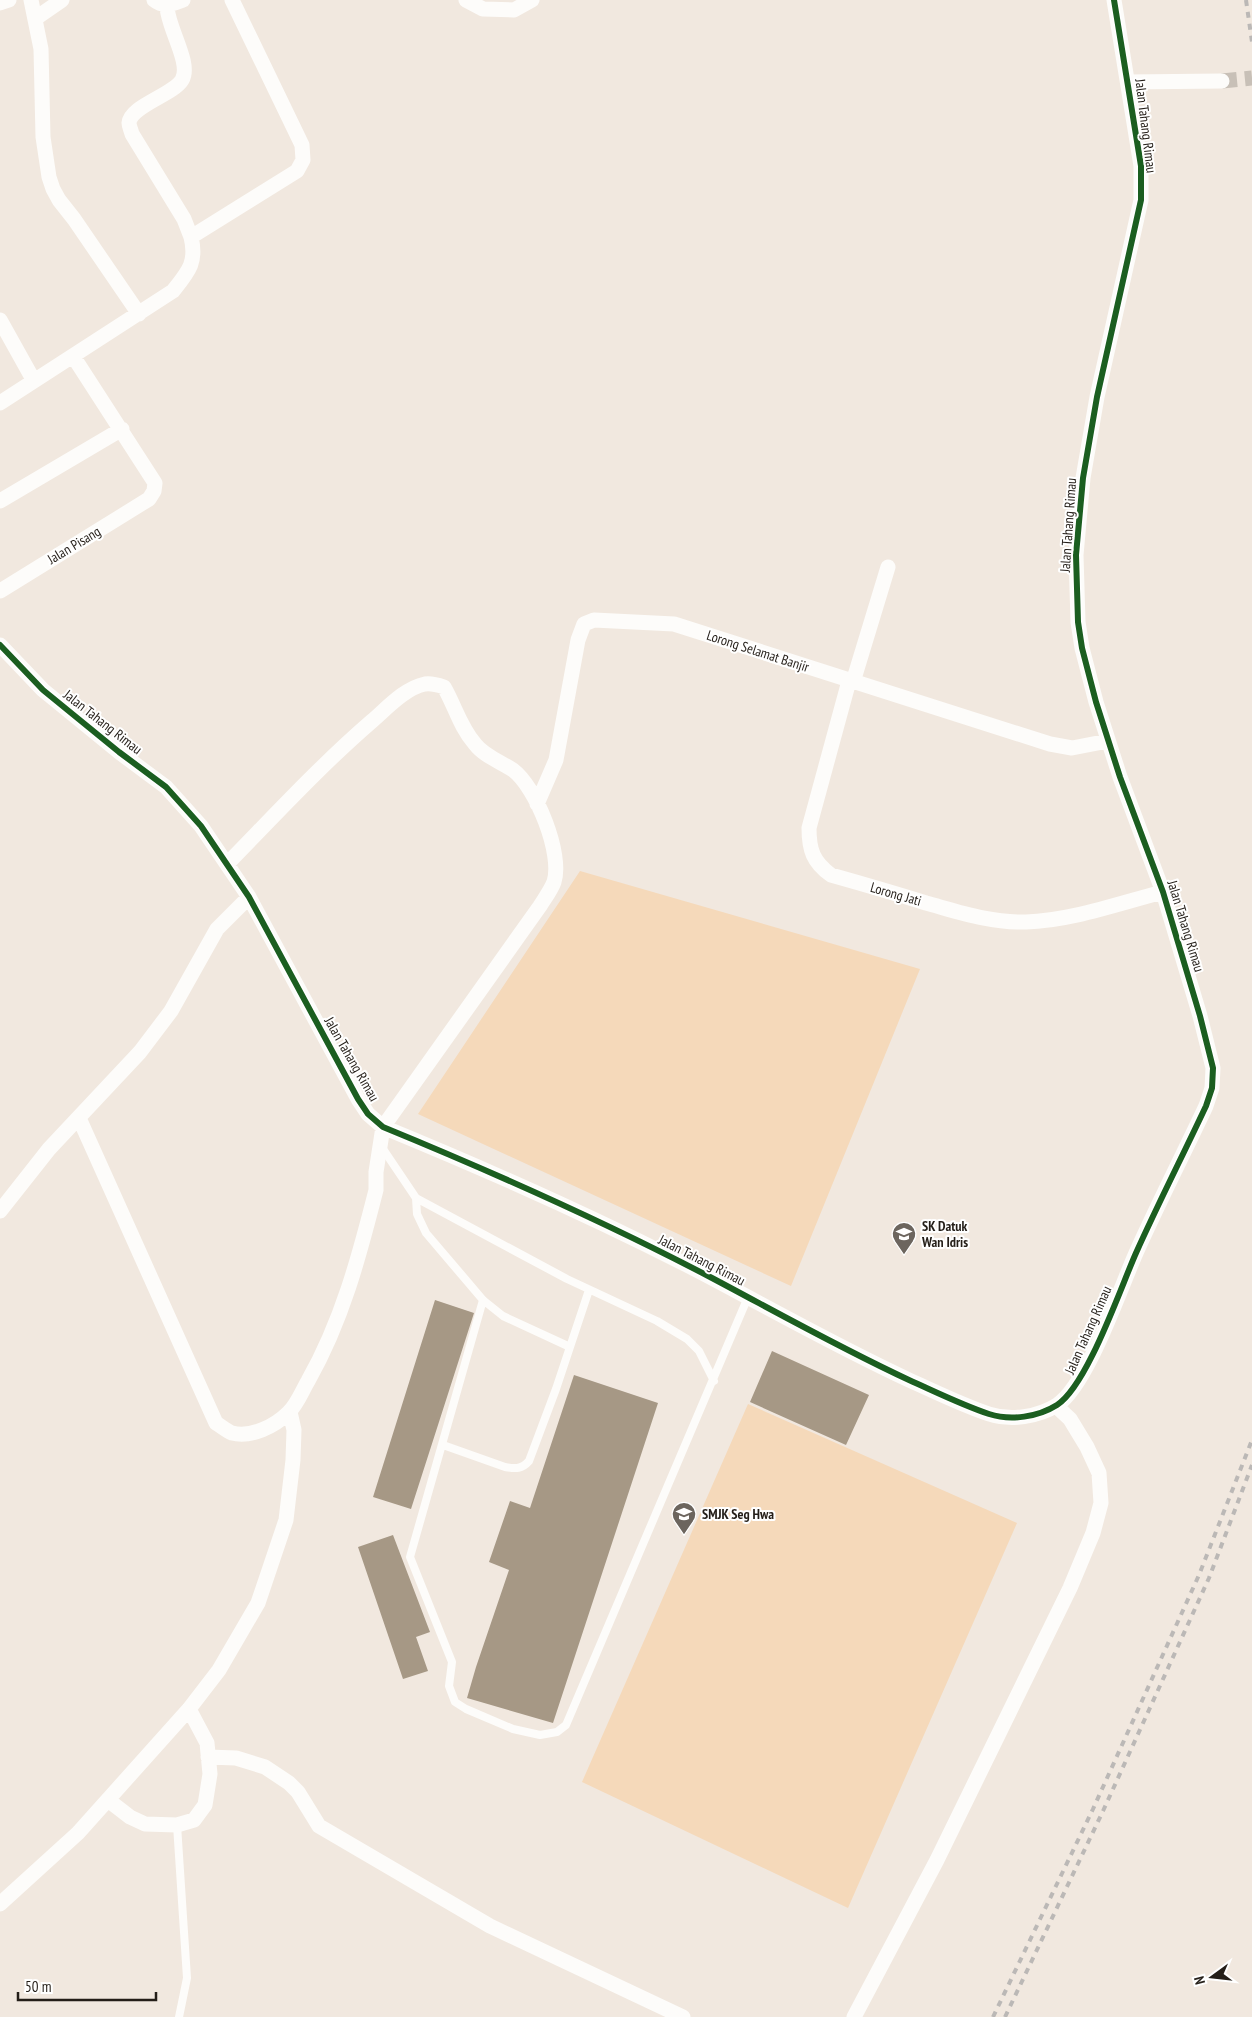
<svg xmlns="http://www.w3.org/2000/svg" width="1252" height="2017" viewBox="0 0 1252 2017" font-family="'PT Sans Narrow',sans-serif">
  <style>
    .green { fill: #f5d9ba }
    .building { fill: #a69885 }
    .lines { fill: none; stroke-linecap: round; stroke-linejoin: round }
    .street-tunnel { stroke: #c8c0b7; stroke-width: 15; stroke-dasharray: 15 8; stroke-linecap: butt }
    .lane { stroke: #fdfcfa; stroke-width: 8 }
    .street { stroke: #fdfcfa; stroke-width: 15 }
    .rail { stroke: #bbb8b6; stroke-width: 4; stroke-dasharray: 6 6; stroke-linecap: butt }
    .cycleway-casing { stroke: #fff; stroke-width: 9 }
    .cycleway { stroke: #1b5e20; stroke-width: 6 }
    .labels { text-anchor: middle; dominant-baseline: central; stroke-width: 4; stroke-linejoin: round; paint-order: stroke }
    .street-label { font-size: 14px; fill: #241e18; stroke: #fff }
    .poi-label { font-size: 14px; font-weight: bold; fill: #241e18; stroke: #fff; text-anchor: start }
  </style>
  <rect width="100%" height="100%" fill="#f1e8df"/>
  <path class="green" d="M580,871L920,969L791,1286L418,1114Z
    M748,1404L1017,1523L848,1908L582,1782Z"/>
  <path class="building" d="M435,1300L474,1313L411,1509L373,1497Z
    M772,1351L869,1395L846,1445L750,1402Z
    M574,1375L658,1403L553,1723L467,1698L476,1667L509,1570L489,1562L510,1501L530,1508Z
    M393,1535L430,1632L416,1637L428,1671L403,1679L358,1547Z"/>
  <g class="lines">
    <path class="street-tunnel" d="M1222,81L1252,78"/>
    <path class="lane" d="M381,1146L416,1198L567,1279L657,1321L687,1339L699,1351L714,1381
      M416,1198L417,1214L426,1233L483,1300L503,1316L570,1347
      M483,1300L410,1557L452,1662L449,1686L455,1702L466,1709L513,1729L540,1735L557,1732L566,1725L748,1297
      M443,1445L505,1467C516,1469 522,1469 529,1461L556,1389L589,1290
      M177,1825L187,1978L179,2017"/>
    <path class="street" d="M31,0L41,49L43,137L49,177L53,189L59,200L74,219L139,314
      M154,0C164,8 172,4 183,0
      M466,0L483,9L514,10L532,0
      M0,3L9,0
      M167,6C167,27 192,63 182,80C173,95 130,106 129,123C129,126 131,130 132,134L184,219L191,237
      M36,18L62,0
      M1128,82L1222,81
      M0,320L34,381
      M0,403L173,291C189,271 197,262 191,237L297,171L303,160L302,145L232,0
      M0,501L122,429
      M0,591L149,499L154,491L155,483L73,356
      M0,645L43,690L119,752L166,787L201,826L249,897L358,1099L368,1114L383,1127C495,1173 605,1222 712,1278C778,1313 842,1349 909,1380C936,1392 962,1405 989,1414C1011,1421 1038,1417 1057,1405C1087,1386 1120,1289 1136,1253C1158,1204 1183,1155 1206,1106L1212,1088L1213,1068L1200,1016L1163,892L1120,777L1096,702L1082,648L1078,622L1076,555L1083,478L1097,397L1141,200V166L1114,0
      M849,681L809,828C809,850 813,862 831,875C863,884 894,893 926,903C959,912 991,923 1026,922C1070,921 1120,903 1163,892
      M853,682L888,567
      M537,804L556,760L578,640L584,624L594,620L674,624L1050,744L1072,748L1108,741
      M79,1118L216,1423C221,1426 227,1431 232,1433C251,1438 275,1426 288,1413C297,1405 302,1391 308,1381C342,1321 359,1257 376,1190V1172L383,1127L540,906C545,898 551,890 554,882C563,854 536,787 513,770C501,762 484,756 475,744C460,727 455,706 444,687C438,685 432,683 425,684C405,688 387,708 372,721C321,765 275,815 227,864
      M0,1211L49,1149L140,1052L171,1011L217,929L249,897
      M208,1757L236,1758L265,1767L289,1783L298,1792L319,1826L490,1926L683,2017
      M108,1800L130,1817L145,1824L177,1825L194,1820L205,1805L210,1774L207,1743L189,1709
      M0,1904L78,1833L189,1709L219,1670L258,1603L286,1520L293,1460L294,1430L290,1412
      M854,2017L937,1860L1070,1588L1093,1533L1101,1503L1099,1473L1087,1447L1070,1419L1056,1406"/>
    <path class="rail" d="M1246,0L1252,42
      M993,2017L1093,1809L1199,1575L1252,1440
      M1005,2017L1103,1811L1209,1578L1252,1465"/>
    <g class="cycleway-casing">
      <path id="cycleway" d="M0,645L43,690L119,752L166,787L201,826L249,897L358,1099L368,1114L383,1127C495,1173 605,1222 712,1278C778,1313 842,1349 909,1380C936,1392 962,1405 989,1414C1011,1421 1038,1417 1057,1405C1087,1386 1120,1289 1136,1253C1158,1204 1183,1155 1206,1106L1212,1088L1213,1068L1200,1016L1163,892L1120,777L1096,702L1082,648L1078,622L1076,555L1083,478L1097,397L1141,200V166L1114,0"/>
    </g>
    <use href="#cycleway" class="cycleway"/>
  </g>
  <defs>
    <g id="school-pin" transform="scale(1.25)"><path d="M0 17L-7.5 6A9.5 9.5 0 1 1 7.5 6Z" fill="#6c655e" stroke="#fff"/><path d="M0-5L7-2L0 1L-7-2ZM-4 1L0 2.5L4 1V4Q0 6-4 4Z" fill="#fff"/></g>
  </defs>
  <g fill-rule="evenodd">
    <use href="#school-pin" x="904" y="1234"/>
    <use href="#school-pin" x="684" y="1514"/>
  </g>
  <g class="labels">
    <g class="street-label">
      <text transform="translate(1146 126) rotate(83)">Jalan Tahang Rimau</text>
      <text transform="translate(1068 525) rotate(-86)">Jalan Tahang Rimau</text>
      <text transform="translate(74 545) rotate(-31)">Jalan Pisang</text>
      <text transform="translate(758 651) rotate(18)">Lorong Selamat Banjir</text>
      <text transform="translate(103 722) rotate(38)">Jalan Tahang Rimau</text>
      <text transform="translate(896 894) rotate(16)">Lorong Jati</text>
      <text transform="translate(1186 926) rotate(73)">Jalan Tahang Rimau</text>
      <text transform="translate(352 1059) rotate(60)">Jalan Tahang Rimau</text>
      <text transform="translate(702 1260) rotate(27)">Jalan Tahang Rimau</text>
      <text transform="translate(1088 1330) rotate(-66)">Jalan Tahang Rimau</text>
    </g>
    <g class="poi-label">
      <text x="922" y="1226">SK Datuk<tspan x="922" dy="16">Wan Idris</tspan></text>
      <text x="702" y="1514">SMJK Seg Hwa</text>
    </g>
  </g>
  <g transform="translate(1212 1977) rotate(255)" stroke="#ffffff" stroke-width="4" paint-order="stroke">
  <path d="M0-4L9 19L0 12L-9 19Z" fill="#241e18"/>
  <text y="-8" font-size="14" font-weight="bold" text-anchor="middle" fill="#241e18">N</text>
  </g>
  <path d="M18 1992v8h138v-8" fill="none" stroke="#241e18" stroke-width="2.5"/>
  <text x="25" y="1992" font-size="15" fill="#241e18" stroke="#ffffff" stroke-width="4" paint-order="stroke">50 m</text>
</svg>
